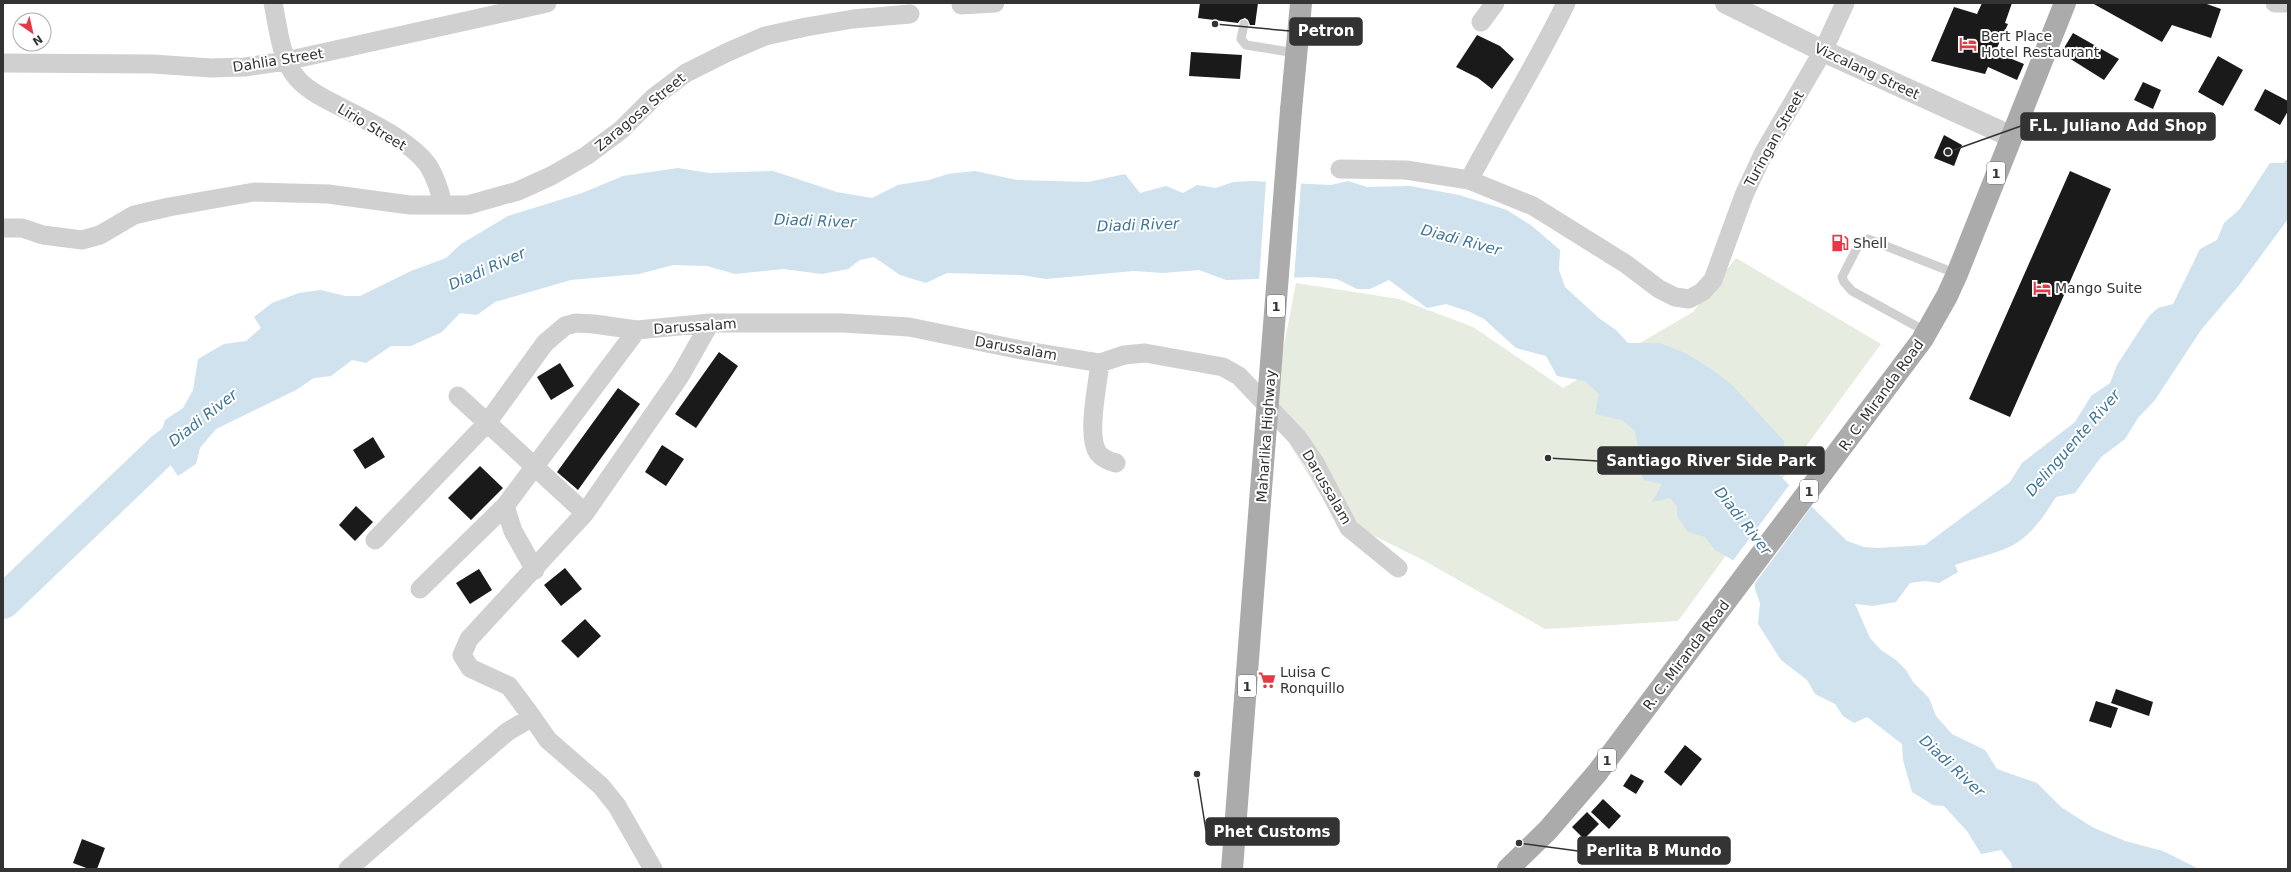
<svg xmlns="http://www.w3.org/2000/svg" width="2291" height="872" viewBox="0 0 2291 872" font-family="'DejaVu Sans',sans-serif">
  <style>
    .green { fill: #e6ecdf }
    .water { fill: #cfe2ee }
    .pier { fill: #fff }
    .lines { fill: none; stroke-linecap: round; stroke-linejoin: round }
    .river { stroke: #cfe2ee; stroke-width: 34 }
    .building { fill: #1a1a1a }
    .service { stroke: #d0d0d0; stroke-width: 9 }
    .minor { stroke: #d0d0d0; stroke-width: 19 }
    .tertiary { stroke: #d0d0d0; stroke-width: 22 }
    .primary { stroke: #ababab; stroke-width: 22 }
    .primary-bridge { stroke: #ababab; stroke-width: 22 }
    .labels { text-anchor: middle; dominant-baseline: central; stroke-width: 4; stroke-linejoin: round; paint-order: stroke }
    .shield { fill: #fff; stroke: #707070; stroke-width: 1 }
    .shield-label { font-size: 13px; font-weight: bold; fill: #333 }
    .poi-label { font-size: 14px; fill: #333; stroke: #fff; text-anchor: start }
    .street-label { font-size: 14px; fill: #333; stroke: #fff }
    .water-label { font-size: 15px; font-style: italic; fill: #3f7597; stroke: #fff }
    .leader { fill: none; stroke: #333; stroke-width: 1.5 }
    .callout-dot { fill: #333; stroke: #fff; stroke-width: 1.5 }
    .callout { fill: #333; stroke: #333; stroke-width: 1.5 }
    .callout-label { font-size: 15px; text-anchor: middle; font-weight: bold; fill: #fff }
  </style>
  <rect width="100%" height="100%" fill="#fff"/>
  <path class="green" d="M1736,258L1881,344L1678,621L1545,629L1423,560L1340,519L1326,504L1271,413L1296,283L1399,299L1473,327L1563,388L1693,312Z"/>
  <path class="water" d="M2288,157V219L2240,284L2201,330L2155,400L2138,418L2125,439L2101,457L2075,493L2056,497C2042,519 2028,541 2002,550C1987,556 1971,559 1955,565L1958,572L1939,583L1925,581L1910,583L1896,602L1873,606L1855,604L1870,638L1881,650L1896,660L1906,670L1913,682L1929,698L1936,716L1952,734L1985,750L1997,769L2037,783L2061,807L2092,827L2125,841L2163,851L2199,869H2012L2011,863L2001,850L1981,854L1967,831L1944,806L1933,805L1912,792L1903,760L1902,744L1867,717L1854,723L1843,716L1835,704L1815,694L1807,680L1781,660L1758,624L1760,603L1755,589L1754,572L1715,550L1705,537L1688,532L1677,516V506L1670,498L1652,502L1662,484L1644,480L1637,466L1638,448L1635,431L1622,420L1595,414L1599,394L1585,381L1557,376L1546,356L1516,348L1484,319L1470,312L1446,304L1427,308L1389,280L1370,289H1357L1337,279L1312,277L1226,280L1199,270L1163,273L1134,271L1046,279L1021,275L947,273L926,283L900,275L874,257L860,260L848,269L822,274L783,269L735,274L707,266L673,265L639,274L571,280L495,302L477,315L460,313L442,332L411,346H391L366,363L352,360L331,376L314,378L296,390L216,429L200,448L196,464L178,476L157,446L165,420L183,408L193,390L198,359L224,344L246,341L261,328L254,317L272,303L299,293L321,290L345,296H360L411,271L446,258L461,244L508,216L582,193L623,176L678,168L709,173L773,171L837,192L872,198L898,185L929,180L948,174L975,171L1017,180L1088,182L1125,174L1140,193L1166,186L1183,193L1197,185L1216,188L1233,182L1252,181L1331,185L1348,181L1367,187L1410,186L1459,195L1507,210L1532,226L1560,250L1559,270L1565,287L1600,319L1616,330L1628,343H1660L1687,354L1714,371L1732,385L1784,441V455L1756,463L1748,457H1734C1746,474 1757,471 1776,472L1847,541L1864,547L1878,548L1925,545L2010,482L2022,463L2075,422L2091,396L2110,383L2117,365L2149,316L2158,308L2173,304L2200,249L2217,240L2224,223L2239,210L2270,163H2284Z"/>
  <path class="pier" d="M1266,180L1301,182L1294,280L1259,281Z
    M1790,484L1812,506L1753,586V573L1732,562Z"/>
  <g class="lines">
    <path class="river" d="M3,602L161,451L198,422"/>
  </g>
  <path class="building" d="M1200,3H1258L1255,25H1250L1248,20L1245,18L1240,20L1238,23L1198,18Z
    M1982,3H2012L2005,23L2008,24L1995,52L2024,64L2017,80L1988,67L1985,74L1931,61L1954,7L1977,14Z
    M2092,3H2204L2221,9L2211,38L2172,25L2162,42Z
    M2073,33L2119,59L2104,80L2061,53Z
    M1477,35L1500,46L1514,59L1492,89L1478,78L1456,67Z
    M1191,52L1242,55L1240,79L1189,76Z
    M2218,56L2243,70L2223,106L2198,92Z
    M2143,82L2161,90L2153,109L2134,100Z
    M2265,89L2288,101V111L2280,125L2254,110Z
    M1944,135L1962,145L1954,166L1934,158Z
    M2070,171L2111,189L2010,417L1969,399Z
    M719,352L738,366L696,428L675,414Z
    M560,363L574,386L551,400L537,377Z
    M618,388L640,404L578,490L557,472Z
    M373,437L385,457L365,469L353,450Z
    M662,445L684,459L666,486L645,472Z
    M480,466L503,488L471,520L448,498Z
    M356,506L373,522L355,541L339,525Z
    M565,568L582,589L561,606L544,585Z
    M479,569L492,590L470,604L456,583Z
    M585,619L601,636L578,658L561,641Z
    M2116,689L2153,702L2149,716L2111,703Z
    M2096,701L2118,708L2111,728L2089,721Z
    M1685,745L1702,759L1681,786L1664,772Z
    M1631,774L1644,781L1636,794L1623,786Z
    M1603,799L1621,816L1609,829L1591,812Z
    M1587,812L1599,824L1584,839L1572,827Z
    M82,839L105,848L97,869H89L73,863Z"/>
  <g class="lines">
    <path class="service" d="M1244,24L1241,39L1246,45L1296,53
      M1927,332L1852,291L1844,282L1842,277L1860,242L1868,239L1957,274"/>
    <path class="minor" d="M273,3C278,26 280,54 293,73C303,88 321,97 337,105C365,120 409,139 428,165C436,178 440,191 443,205
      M2275,3H2284
      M961,5L995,3
      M1481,22L1495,3
      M3,63L153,64L211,68L245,67L286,61L547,3
      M1340,169L1406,170L1469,180L1533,206L1626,264L1659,289L1675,297L1689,299L1702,292L1713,280L1744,195L1764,152L1823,51L1845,3
      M1469,180C1501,120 1537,63 1566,3
      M3,228H22L43,235L82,240L100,235L134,215L169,207L254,192L328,194L410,205H468L518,191L551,176L586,156L621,130L654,97L686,73L728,52L765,36L806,27L853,19L910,14
      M1100,363C1098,383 1086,436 1098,453C1103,459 1109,461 1116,463
      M458,396L585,513
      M505,506L513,531L535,570
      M375,540L487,423L545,343L565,326L576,323L594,324L637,330L710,323H843L909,327L1021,350L1100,363L1124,355L1145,353L1223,367L1239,376L1297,437L1315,463L1349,528L1398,568
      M420,589L505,506L637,330
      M532,717L509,686L470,668L462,655L469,639L585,513L680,376L710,323
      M348,869L507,732L532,717L548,740L601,786L617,806L653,869"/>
    <path class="tertiary" d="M1726,3L1823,51L2010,136"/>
    <path class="primary" d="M1291,110L1301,3
      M1232,869L1260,502
      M1508,869L1548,830L1597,773L1922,340L1947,296L1957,274L2065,3"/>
    <path class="primary-bridge" d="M1260,502L1291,110"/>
  </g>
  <defs>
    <g id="hotel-bare" transform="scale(1.38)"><path d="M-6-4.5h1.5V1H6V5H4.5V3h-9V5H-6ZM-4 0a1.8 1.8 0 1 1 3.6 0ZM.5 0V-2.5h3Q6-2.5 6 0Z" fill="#e63946" stroke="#fff" stroke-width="2.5" paint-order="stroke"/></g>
    <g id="fuel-bare" transform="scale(1.38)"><path d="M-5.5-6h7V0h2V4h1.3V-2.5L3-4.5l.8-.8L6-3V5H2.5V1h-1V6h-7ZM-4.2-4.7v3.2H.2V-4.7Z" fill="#e63946" stroke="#fff" stroke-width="2.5" paint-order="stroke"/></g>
    <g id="supermarket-bare" transform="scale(1.38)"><path d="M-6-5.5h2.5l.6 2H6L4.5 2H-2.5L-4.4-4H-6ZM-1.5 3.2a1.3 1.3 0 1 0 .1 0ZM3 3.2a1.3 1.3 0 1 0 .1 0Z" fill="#e63946" stroke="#fff" stroke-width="2.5" paint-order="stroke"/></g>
  </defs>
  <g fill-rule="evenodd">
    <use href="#hotel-bare" x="1968" y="44"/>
    <use href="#fuel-bare" x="1840" y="243"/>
    <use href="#hotel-bare" x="2042" y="288"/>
    <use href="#supermarket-bare" x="1267" y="680"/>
  </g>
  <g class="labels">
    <g class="shield">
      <rect x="1987" y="162" width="18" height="22" rx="3"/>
      <rect x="1267" y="295" width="18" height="22" rx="3"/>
      <rect x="1800" y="480" width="18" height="22" rx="3"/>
      <rect x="1238" y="675" width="18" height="22" rx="3"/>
      <rect x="1598" y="749" width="18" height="22" rx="3"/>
    </g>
    <g class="shield-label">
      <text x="1996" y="173">1</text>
      <text x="1276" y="306">1</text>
      <text x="1809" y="491">1</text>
      <text x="1247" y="686">1</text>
      <text x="1607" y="760">1</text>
    </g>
    <g class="poi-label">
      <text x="1981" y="36">Bert Place<tspan x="1981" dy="16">Hotel Restaurant</tspan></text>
      <text x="1853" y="243">Shell</text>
      <text x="2055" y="288">Mango Suite</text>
      <text x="1280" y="672">Luisa C<tspan x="1280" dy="16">Ronquillo</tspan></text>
    </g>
    <g class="street-label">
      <text transform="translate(278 60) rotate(-9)">Dahlia Street</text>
      <text transform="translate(1867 71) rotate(25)">Vizcalang Street</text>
      <text transform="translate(640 112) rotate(-40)">Zaragosa Street</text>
      <text transform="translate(372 127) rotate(31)">Lirio Street</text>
      <text transform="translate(1774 139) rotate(-61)">Turingan Street</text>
      <text transform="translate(695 326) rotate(-4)">Darussalam</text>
      <text transform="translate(1016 348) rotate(10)">Darussalam</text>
      <text transform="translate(1881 395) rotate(-54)">R. C. Miranda Road</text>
      <text transform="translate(1266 436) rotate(-86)">Maharlika Highway</text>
      <text transform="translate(1327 487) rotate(60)">Darussalam</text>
      <text transform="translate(1686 655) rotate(-53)">R. C. Miranda Road</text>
    </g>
    <g class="water-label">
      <text transform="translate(815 221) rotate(2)">Diadi River</text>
      <text transform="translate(1138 225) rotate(-2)">Diadi River</text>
      <text transform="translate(1461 240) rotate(15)">Diadi River</text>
      <text transform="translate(487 269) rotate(-24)">Diadi River</text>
      <text transform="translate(203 418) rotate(-38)">Diadi River</text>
      <text transform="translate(2073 443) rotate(-49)">Delinguente River</text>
      <text transform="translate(1743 521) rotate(52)">Diadi River</text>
      <text transform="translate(1952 766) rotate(43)">Diadi River</text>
    </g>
  </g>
  <path class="leader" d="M1215 24L1290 31M1948 152L2021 126M1548 458L1598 461M1197 774L1206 831M1519 843L1578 851"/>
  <g class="callout-dot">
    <circle cx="1215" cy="24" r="4"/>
    <circle cx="1948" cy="152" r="4"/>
    <circle cx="1548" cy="458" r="4"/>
    <circle cx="1197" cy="774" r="4"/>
    <circle cx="1519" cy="843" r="4"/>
  </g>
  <g class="callout">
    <rect x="1290" y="18" width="72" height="27" rx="4"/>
    <rect x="2021" y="113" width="194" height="27" rx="4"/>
    <rect x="1598" y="447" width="226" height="27" rx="4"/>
    <rect x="1206" y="818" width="133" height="27" rx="4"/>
    <rect x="1578" y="837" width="152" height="27" rx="4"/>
  </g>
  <g class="callout-label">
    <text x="1326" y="36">Petron</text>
    <text x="2118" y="131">F.L. Juliano Add Shop</text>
    <text x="1711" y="466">Santiago River Side Park</text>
    <text x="1272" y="837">Phet Customs</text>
    <text x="1654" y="856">Perlita B Mundo</text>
  </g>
  <rect width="2291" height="872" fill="none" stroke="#333333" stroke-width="8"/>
  <g transform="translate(32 32) rotate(146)"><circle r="19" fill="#ffffff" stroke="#adadad"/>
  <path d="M0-3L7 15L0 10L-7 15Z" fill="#e63946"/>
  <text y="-6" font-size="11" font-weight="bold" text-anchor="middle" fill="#333333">N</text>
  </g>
</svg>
